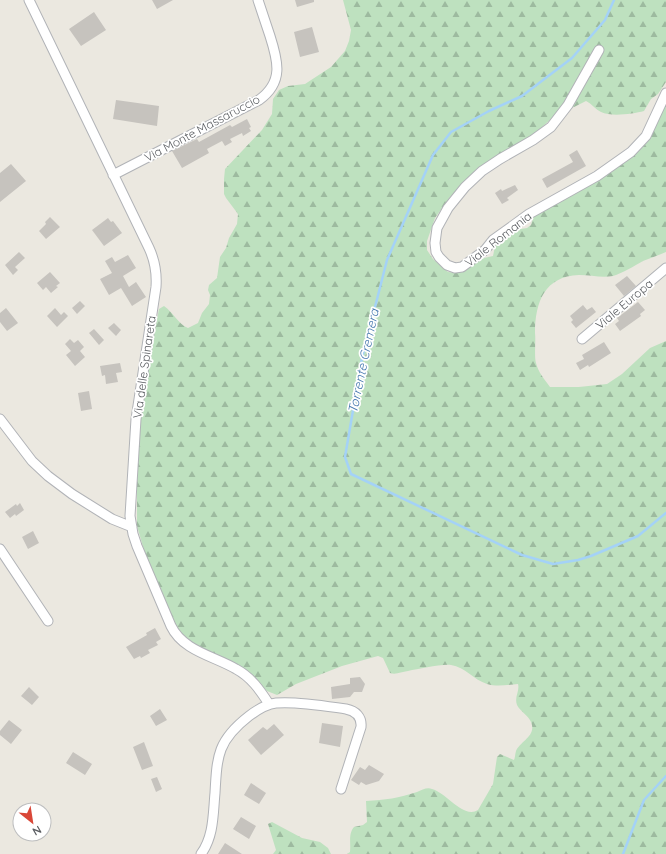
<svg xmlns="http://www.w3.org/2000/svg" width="666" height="854" viewBox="0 0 666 854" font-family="Quicksand,sans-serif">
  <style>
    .forest { fill: url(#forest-firs) }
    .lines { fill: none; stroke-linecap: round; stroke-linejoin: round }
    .stream { stroke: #a4d2f7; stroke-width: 2.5 }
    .building { fill: #c6c3be }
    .minor-casing { stroke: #b1b3b7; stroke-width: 11 }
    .minor { stroke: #fff; stroke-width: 9 }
    .labels { text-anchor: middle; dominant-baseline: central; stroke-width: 3.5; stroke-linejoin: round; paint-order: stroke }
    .street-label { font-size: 12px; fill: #595c60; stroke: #fff }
    .water-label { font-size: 13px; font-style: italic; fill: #4779af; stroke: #fff }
  </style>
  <defs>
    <pattern id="forest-firs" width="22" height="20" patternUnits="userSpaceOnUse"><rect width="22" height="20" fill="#bee1bf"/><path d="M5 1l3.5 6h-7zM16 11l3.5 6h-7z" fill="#9dba9f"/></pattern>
  </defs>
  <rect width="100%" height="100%" fill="#ebe8e0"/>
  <path class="forest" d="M343,0H666V82L658,94L651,99L644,111C633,114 611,117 601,112C595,109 592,104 586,101L574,107L561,110L531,137L483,165L450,197L435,218L427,241V250L433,259L448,272L457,273L484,258L493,256L495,246L498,242L514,230L527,228L531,225L534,215L615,168L637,153L647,142L666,102V252C659,255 651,258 643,261C634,266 623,273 613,276C601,278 591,275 579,275C545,276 535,302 535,333C536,341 534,356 536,363C538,372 545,380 550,387H579L607,384L622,374L650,348L666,341V854H347L350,852C351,843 348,834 354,827L363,825L367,822L366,801C385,800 399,798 417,792C422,790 427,787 432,789C447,793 463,819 478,810L493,784L497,757L500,754L514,760C515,758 515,754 516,751C520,741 537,736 531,722C528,715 520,711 517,705C514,697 520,691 518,684C508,685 496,687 487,684C474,680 465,667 451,665C440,664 419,669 408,671C401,672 396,675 390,673L383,658L378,656L342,666L296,684L277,695L267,691L252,677L193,646L178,632L164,603L144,550L137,526V469L141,402L159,309L164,306C173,312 178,324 188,328L198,323L202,313L209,304L210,295L208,290L209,285L217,278L220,257L226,248L229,238L237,224L238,214L226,198L224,194V179L225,169L262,130L272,114L273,99L279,90L288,86L305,84L331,67L345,51L349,41L351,30Z
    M272,822L302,838L320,842L328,848L331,854H273L276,850L268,824Z"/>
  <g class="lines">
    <path class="stream" d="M614,0L605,20L572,58L522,96L489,111L451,132L433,155L387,260L362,358L345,457L351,474L522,555L553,564L578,560L591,556L638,536L666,513
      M623,854L644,800L666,776"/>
  </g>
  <path class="building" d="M152,0H173L157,9Z
    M295,0H314V2L297,7Z
    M94,12L106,30L81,46L69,29Z
    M312,27L319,52L300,57L294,32Z
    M116,100L159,106L157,126L113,119Z
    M247,119L251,127L249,128L251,131L243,136L242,133L230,139L232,142L225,146L222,141L207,149L209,153L182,168L172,151L197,139L199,142L230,125L232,127Z
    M577,150L586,166L547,188L542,179L573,162L569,155Z
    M11,164L26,181L0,202V173Z
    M515,185L518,190L507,198L509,200L502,204L495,193L501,189L502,191Z
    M50,217L60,227L46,239L39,231L46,224L45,222Z
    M108,218L111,222L113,221L122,233L104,246L92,230Z
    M19,252L25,258L15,267L18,270L13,275L5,265Z
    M128,255L136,268L123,276L129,287L136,282L146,297L132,306L121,288L109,295L100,279L112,273L105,261L112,257L115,262Z
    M50,272L60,283L56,286L58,287L51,293L46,287L43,290L37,283Z
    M627,276L636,286L624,296L615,285Z
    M80,301L85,306L77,314L72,308Z
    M638,302L645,310L640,314L641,316L620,331L615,324L619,321L617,318Z
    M583,305L587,310L592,307L596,312L576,328L571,322L573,320L570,316Z
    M6,308L18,323L7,331L0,322V313Z
    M55,308L61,315L64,312L68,316L57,327L47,316Z
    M114,323L121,330L116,336L108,328Z
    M94,329L104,340L99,345L89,333Z
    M70,339L74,343L78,340L84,347L80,351L85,357L75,366L66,355L71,351L65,344Z
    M604,342L611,353L589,367L588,365L580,370L576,363L584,359L582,355Z
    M120,363L122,372L116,373L118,382L106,384L105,375L102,376L100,366Z
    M89,391L92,409L81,411L78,393Z
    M20,503L24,510L16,516L15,514L10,518L5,512L16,504L17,506Z
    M33,531L39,543L28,549L22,537Z
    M155,628L161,639L156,642L158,645L148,650L150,653L141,658L140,656L134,659L126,647L147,635L146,633Z
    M360,677L365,684L362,692H354L350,697L332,699L331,687L350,684V678Z
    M29,687L39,697L32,705L21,696Z
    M160,709L167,720L156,726L150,716Z
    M9,720L22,730L11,744L0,735V731Z
    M322,723L343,726L340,747L319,743Z
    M274,724L284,735L261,755L248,740L263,727L267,730Z
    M144,742L153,766L142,770L133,747Z
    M73,752L92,764L85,775L66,763Z
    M369,765L384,774L379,781L366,785L361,782L359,785L351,780L360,767L365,770Z
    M157,777L162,789L156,792L151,779Z
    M251,783L266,793L259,804L244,795Z
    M241,817L256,826L249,839L233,829Z
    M225,843L242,854H218Z"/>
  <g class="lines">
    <g class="minor-casing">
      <path id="minor" d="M29,0L149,248C155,261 157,273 156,287L136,419L130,516L133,534L137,546L171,626C183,651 214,656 236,669C251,677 260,690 269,704
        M599,50L568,105L551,127L533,140L500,159L482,171L465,187L448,208L437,228L435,243L436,252L439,257L447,265L455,268L462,267L485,250L493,240L529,214L597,176L631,152L646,136L666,93
        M113,175L259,100C284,82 278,61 270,36C266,24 262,12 258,0
        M582,339L666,268
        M0,419L32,461L48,476L72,494L112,519L132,527
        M0,549L48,621
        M201,854C214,836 213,814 215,793C217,755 218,740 249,716C257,710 266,704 276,703C297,701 325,706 346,709C356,711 362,717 361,727L341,789"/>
    </g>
    <use href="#minor" class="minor"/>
  </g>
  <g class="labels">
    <g class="street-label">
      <text transform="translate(202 128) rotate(-28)">Via Monte Massaruccio</text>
      <text transform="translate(498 239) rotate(-38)">Viale Romania</text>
      <text transform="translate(624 304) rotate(-40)">Viale Europa</text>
      <text transform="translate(144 367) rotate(-82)">Via delle Spinareta</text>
    </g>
    <g class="water-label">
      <text transform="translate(363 361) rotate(-78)">Torrente Cremera</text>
    </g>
  </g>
  <g transform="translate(32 822) rotate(150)"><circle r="19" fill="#ffffff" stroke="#bdbebf"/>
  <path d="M0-3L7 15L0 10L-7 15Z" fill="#d94738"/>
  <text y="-6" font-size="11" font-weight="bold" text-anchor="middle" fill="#595c60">N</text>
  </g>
</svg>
